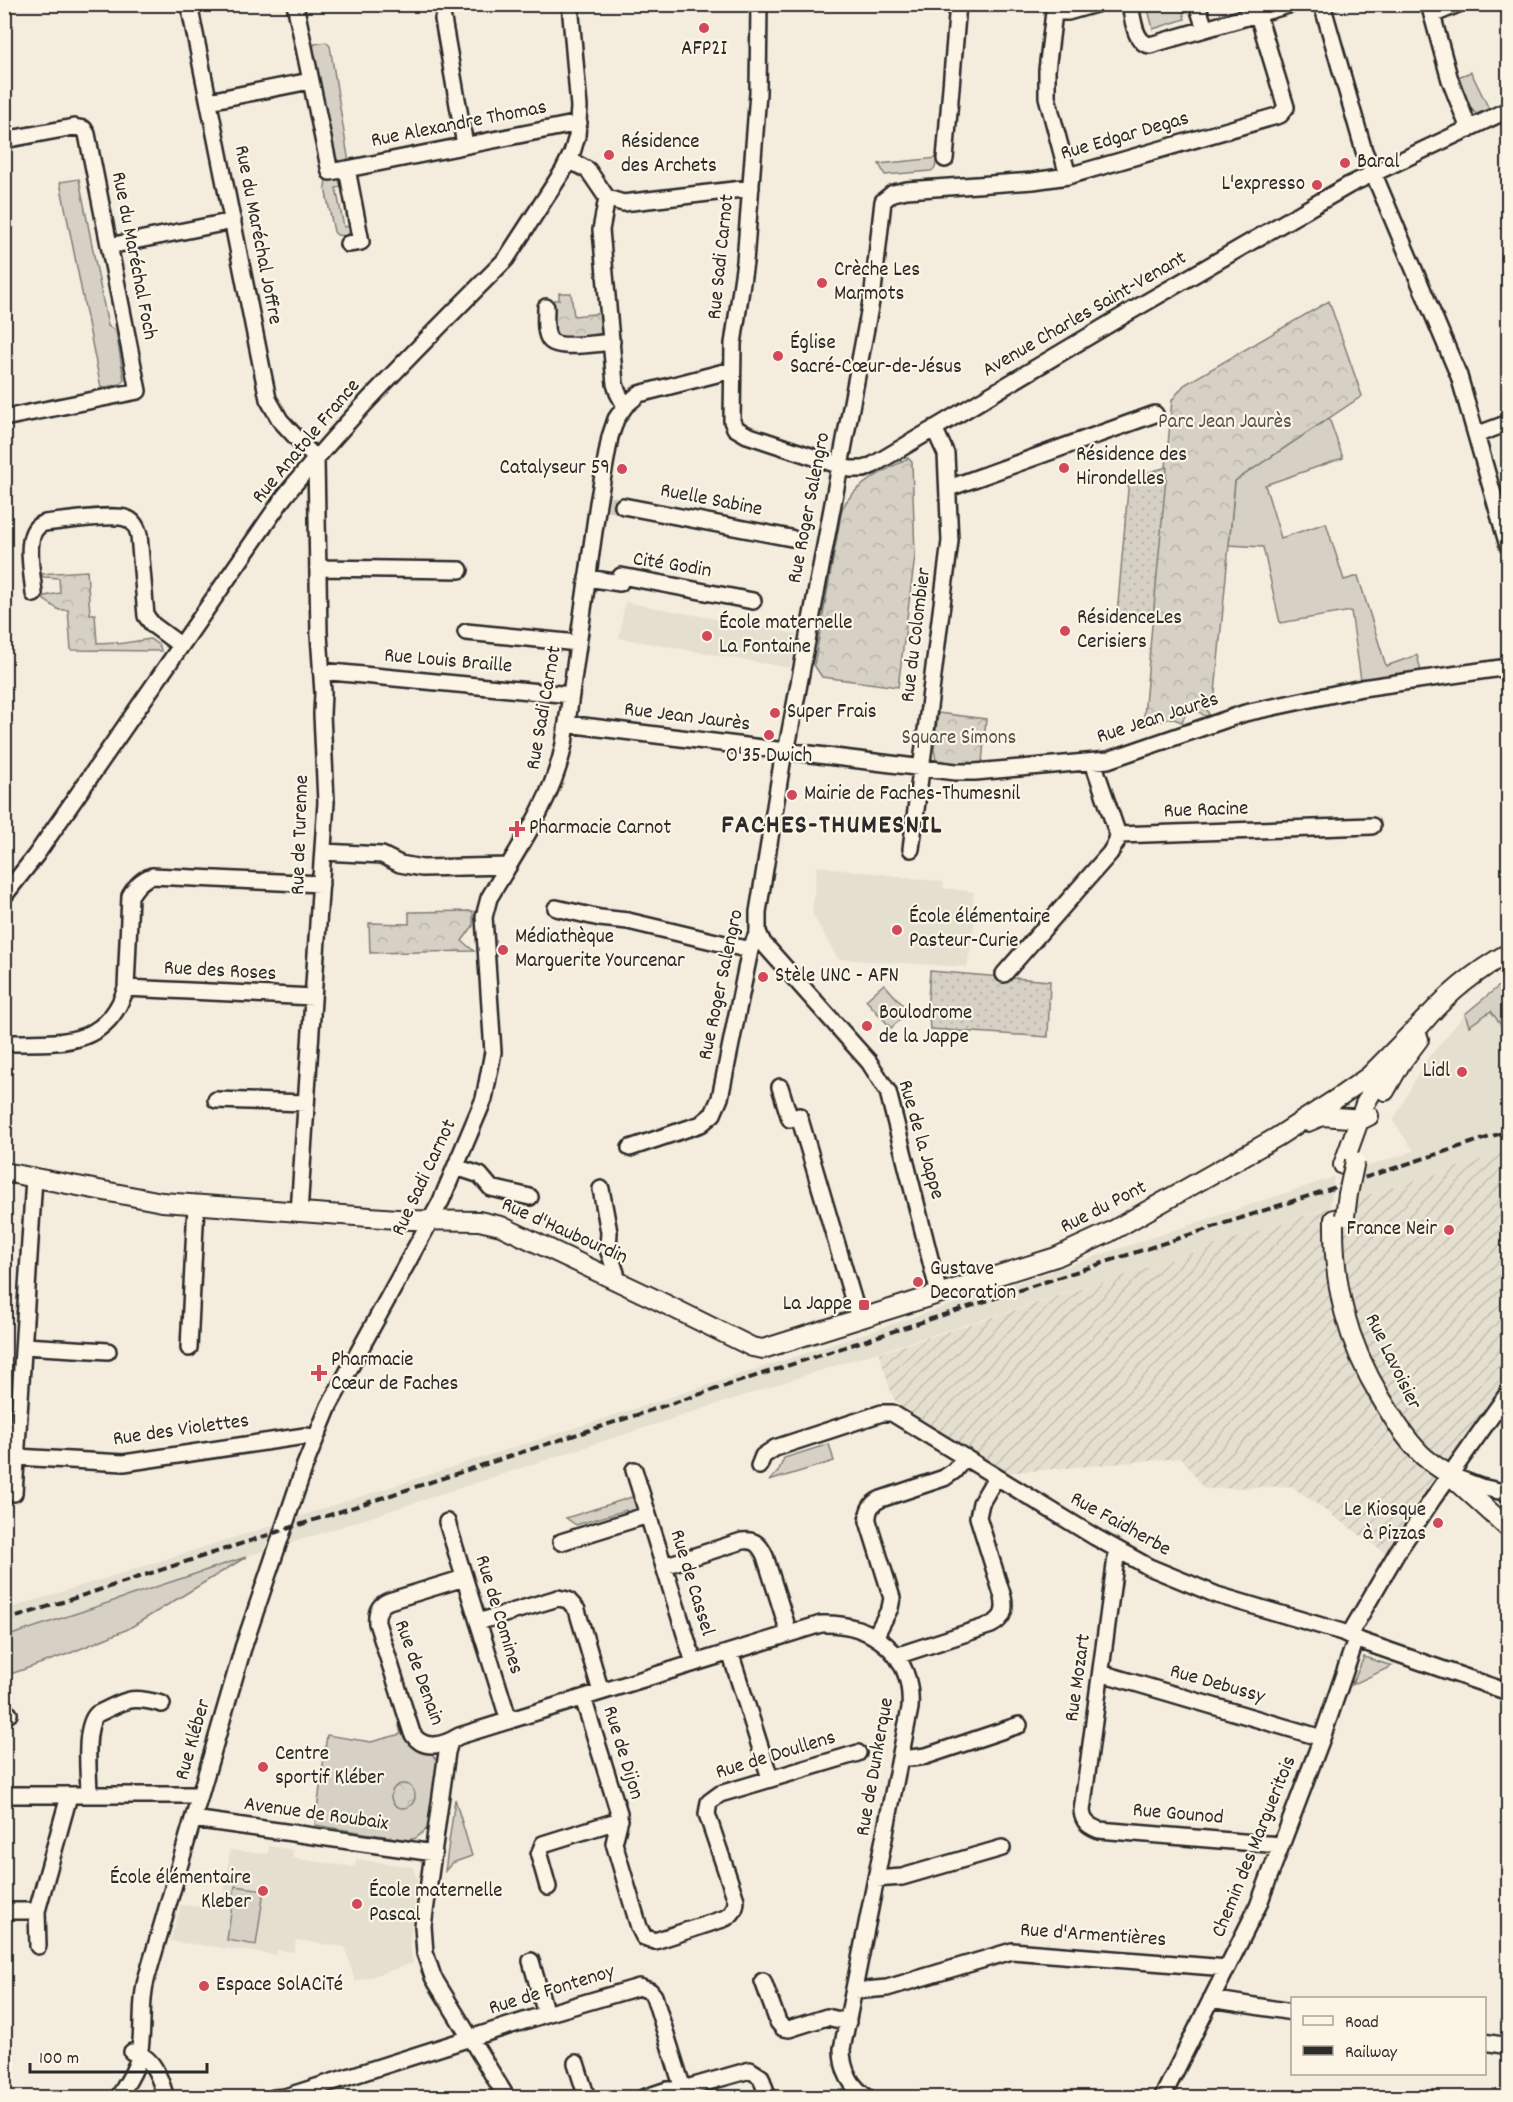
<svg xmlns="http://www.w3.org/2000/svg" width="1513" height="2102" viewBox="0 0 1513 2102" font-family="Dekko,sans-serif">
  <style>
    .built { fill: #e5dfd0 }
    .industrial { fill: url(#industrial-furrows) }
    .grass { fill: #d6d1c4; stroke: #807e78; stroke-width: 1.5 }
    .forest { fill: url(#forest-crowns); stroke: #807e78; stroke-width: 1.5 }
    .garden { fill: url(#garden-dots); stroke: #807e78; stroke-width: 1.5 }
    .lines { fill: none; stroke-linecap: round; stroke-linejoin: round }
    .minor-tunnel { stroke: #ccc6ba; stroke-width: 15; stroke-dasharray: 15 8; stroke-linecap: butt }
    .minor-casing { stroke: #2b2b2b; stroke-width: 20 }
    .major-casing { stroke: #2b2b2b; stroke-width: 22 }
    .minor { stroke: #fcf5e5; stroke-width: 15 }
    .major { stroke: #fcf5e5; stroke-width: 18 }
    .rail { stroke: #2b2b2b; stroke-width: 4; stroke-dasharray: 9 4.5; stroke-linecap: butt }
    .major-bridge-casing { stroke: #2b2b2b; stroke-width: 22; stroke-linecap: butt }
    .major-bridge { stroke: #fcf5e5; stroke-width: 18 }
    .poi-dot { fill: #d1495b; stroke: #fcf5e5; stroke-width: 2 }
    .labels { text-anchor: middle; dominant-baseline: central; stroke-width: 4.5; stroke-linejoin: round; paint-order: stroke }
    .poi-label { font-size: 21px; fill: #2b2b2b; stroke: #fcf5e5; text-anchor: start }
    .street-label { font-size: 21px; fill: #2b2b2b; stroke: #fcf5e5 }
    .park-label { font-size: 21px; fill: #565451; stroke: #fcf5e5 }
    .district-label { font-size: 27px; font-weight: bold; letter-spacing: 1.5px; fill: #2b2b2b; stroke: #fcf5e5 }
  </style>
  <defs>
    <pattern id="industrial-furrows" width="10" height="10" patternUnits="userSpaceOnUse" patternTransform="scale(1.5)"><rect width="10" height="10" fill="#e5dfd0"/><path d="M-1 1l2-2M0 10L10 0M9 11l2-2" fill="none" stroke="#c5c0b3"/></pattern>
    <pattern id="forest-crowns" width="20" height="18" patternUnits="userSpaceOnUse" patternTransform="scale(1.5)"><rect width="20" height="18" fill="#d6d1c4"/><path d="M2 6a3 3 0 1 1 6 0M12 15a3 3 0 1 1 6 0" fill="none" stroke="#b8b4a9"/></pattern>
    <pattern id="garden-dots" width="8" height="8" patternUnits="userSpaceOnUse" patternTransform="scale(1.5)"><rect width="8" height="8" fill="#d6d1c4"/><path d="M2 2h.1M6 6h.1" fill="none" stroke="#b8b4a9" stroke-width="1.8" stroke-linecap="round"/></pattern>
  </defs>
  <rect width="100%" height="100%" fill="#f4edde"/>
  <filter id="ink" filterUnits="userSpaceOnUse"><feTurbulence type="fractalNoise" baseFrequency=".0167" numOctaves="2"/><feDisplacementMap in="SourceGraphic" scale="12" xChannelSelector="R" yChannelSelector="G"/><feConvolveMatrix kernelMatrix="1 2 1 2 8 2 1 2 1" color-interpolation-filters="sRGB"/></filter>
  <g filter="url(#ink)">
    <path class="built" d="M625,602L796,634L790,668L619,638Z
      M817,866L944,882L943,888L974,892L972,908L977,909L967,967L838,959L812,913Z
      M1491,1011L1508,1035V1151L1355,1199L1360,1169L1414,1151L1393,1121L1424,1063L1465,1014L1469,1026Z
      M1334,1177L1330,1207L1113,1279L865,1356L285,1545L294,1518L764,1367Z
      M274,1525L263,1551L5,1637L4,1610Z
      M269,1846L293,1850L292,1858L355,1867L356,1859L413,1867L417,1879L410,1941L413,1963L355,1982L345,1947L296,1940L294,1952L277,1950L276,1955L170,1941L181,1905L222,1909L230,1850L268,1854Z"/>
    <path class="industrial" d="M1508,1151V1377L1497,1391L1387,1554L1291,1486L1204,1489L1182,1458L1006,1473L905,1411L893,1398L879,1353L1113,1279L1355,1199Z"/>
    <path class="grass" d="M1147,5H1181L1185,19L1153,29Z
      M326,42L330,46L349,163L341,162L333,157L311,49L315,44Z
      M1471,72L1489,109L1476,114L1469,106L1458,77Z
      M937,158L935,168L931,171L885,175L879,164Z
      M334,177L340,178L344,186L336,188L344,227L352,226L349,233L346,236L337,235L334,232L325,188L326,179Z
      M79,179L108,326L116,331L124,380L120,384L101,388L60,182Z
      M1329,418L1343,458L1265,485L1281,538L1326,523L1344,580L1358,576L1386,666L1417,655L1421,671L1361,680L1351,611L1280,623L1263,547L1229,545L1235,481Z
      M1508,981V1035L1491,1011L1469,1026L1465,1014L1499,986Z
      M884,984L909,1012L891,1028L866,1000Z
      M829,1444L834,1461L769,1481L778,1472L784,1458Z
      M638,1495L637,1508L631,1517L626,1510L576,1525L566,1518Z
      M246,1557L128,1629L68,1654L5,1676V1637Z
      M1364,1657L1392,1666L1352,1685Z
      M404,1725L414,1746L432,1754L439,1764L429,1827L416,1838L408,1840L315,1825L327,1735L371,1742L401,1734L399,1726Z
      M455,1799L472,1856L452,1863L445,1871Z
      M235,1886L264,1890L256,1945L227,1940Z"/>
    <path class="forest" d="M559,293H571L574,316L602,313L603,328L601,333L595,336L558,337L555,332L553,300H559Z
      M1329,301L1362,396L1235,481L1215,693L1216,703L1206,707L1209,715L1205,716L1196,710L1186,713L1182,722L1171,718L1143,727L1172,400L1184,385Z
      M908,458L912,462L915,556L898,687L822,677L814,665L842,509C855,483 884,472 908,458Z
      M87,571L90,614H95L97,643L117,642L118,644L150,639L160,646L161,651L71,650L68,610H59L43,599L45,596L60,593L59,578L44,577L38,574Z
      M938,713L986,719L982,763L960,764L936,761L934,749Z
      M473,911V926L462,941L474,951L370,953L369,923L409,924V912Z
      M391 1796a12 12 0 1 1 24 0a12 12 0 1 1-24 0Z"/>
    <path class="garden" d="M1167,467L1153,618L1117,615L1129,478Z
      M930,971L1050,981L1048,1037L930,1029L928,1000Z"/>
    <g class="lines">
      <path class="minor-tunnel" d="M609,504L623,506"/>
      <g class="minor-casing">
        <path id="minor" d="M189,4L268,399L280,420L316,459
          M295,4L330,172L347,169L361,242L348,244
          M759,4L758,93L745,262L733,344L732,421L735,428L747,435L850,469H864L873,465L1126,314L1349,185L1508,110
          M1055,4L1047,70V97L1068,176
          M1130,4C1133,18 1134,43 1150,45L1292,4
          M1197,4L1205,29
          M1322,4L1364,151L1459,376L1508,546
          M1429,4L1450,80L1469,129
          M1054,12H1068L1096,4
          M1432,15L1458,4
          M443,19L465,145
          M209,101L310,81
          M4,140L74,127L84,129L87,134L138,391L4,418
          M945,159L958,4
          M569,160L588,170L607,198
          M347,169L579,123
          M607,198L601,230L615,384L618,393L625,406
          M607,198L623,203L751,188
          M109,246L233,221
          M546,307C546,316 544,333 550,340C558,350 599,343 612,342
          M1476,435L1508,423
          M949,488L1155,414
          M623,506L791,538
          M318,568L460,570
          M587,578L620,583L621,576L753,601
          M34,594C33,575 21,528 45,523C62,521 112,514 125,518C133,520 137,527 139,535L146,616L153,625L180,645
          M466,632L578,643
          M321,671L571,695
          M567,724L956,772H975L1108,760L1245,713L1362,688L1508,667
          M1093,762L1118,835L1372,826
          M911,849L950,541L946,454L934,428
          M323,852L382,855L400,864L422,868L508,866
          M4,896L36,855L284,497C352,412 430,336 506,259L563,171L572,153L577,136L579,107L570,4
          M556,908L600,918L628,921L750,950
          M758,932L763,943L869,1062L888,1092L939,1294
          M1004,974L1110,853L1116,843L1118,835
          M126,988L313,997
          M4,1043C57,1042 106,1050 126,988L130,896C136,886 141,880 152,876L321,884
          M780,1087L790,1119L799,1116L859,1319
          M216,1100L306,1103
          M630,1148L701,1124L713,1114L720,1098L750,950L758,932V912L783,757L788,742L873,291L883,201L893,193L907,190L1033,181L1068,176L1280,115L1286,107L1258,15
          M456,1167L480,1175L491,1188L530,1197
          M601,1189L609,1232L608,1249L616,1273L614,1279
          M299,1213L326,802L322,714L323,693L319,634L316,459
          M24,1346L108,1351
          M189,1348L196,1205
          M16,1457L124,1463L305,1436L315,1437
          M759,1466L763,1456L775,1448L882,1413H892L1095,1537L1149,1567L1217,1595L1342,1632L1361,1641L1508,1692
          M634,1470L694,1663
          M1457,1478L1481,1487L1508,1493
          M14,1493L34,1178
          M447,1522L509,1721
          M561,1542L648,1515
          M1117,1550L1082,1811C1083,1822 1089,1826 1099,1830L1280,1845
          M664,1566L742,1541C755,1539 760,1545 765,1556L789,1633
          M464,1578L389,1601C379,1605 376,1613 377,1623L412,1733C423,1752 444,1745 459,1736L821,1624C872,1622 914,1654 910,1708L842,2049C842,2070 851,2087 868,2098
          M478,1622L558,1598L568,1600L577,1610L601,1692
          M1349,1635L1398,1551L1432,1500L1508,1393
          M875,1637L890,1608L892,1598L868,1521C867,1511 871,1503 881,1499L944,1478L954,1471L965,1457
          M730,1652L770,1778
          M896,1656L991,1625C1003,1619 1006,1611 1003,1597L978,1517L981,1503L996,1477
          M1101,1673L1322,1738
          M583,1698L619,1813V1823L614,1843L639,1927L644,1937L655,1941L723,1919C732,1916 736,1909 736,1900L707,1814L709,1802L720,1794L858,1753
          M4,1716L9,1714
          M450,1742L447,1752L423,1926L425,1953L433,1977L507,2098
          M901,1757L911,1758L926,1756L1019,1725
          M4,1795H200
          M89,1795C89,1776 83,1727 97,1714C127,1700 129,1695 162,1704
          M193,1819L434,1853
          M876,1879L902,1877L1002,1848
          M548,1887L539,1855L543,1844L620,1820
          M4,1911H37
          M38,1946L37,1911L69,1796
          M531,1961L546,2014
          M763,1981L778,2022L783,2028L789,2029L827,2017L848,2022
          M854,1991L887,1988L1012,1951L1227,1968
          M1211,1999L1292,2012
          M1484,2042L1508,2046
          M132,2052C154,2056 160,2079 166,2098
          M576,2063L587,2098
          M118,2098C125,2086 134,2074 138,2060C145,2034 139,2006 146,1980L243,1648L305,1465L329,1406L441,1201L484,1099L493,1052L484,917L489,898C518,849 553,800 564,744L598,503L610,437L616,419L625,406L639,394L732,370
          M274,2098L285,2097L546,2014L639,1987L650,1991L654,1996L683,2089
          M643,2098L667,2090L683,2089L750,2070L761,2077L768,2098
          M1162,2098L1258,1906L1322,1738L1356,1639"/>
      </g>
      <g class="major-casing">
        <path id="major" d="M1420,1026C1444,997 1476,971 1508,953
          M1385,1091L1401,1063L1419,1039
          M1308,1122L1322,1116L1363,1119L1369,1116
          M1343,1165L1365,1104L1384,1071
          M4,1172L162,1202L411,1220L479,1221L501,1226L653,1298L752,1347L763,1349L1056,1257L1110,1232L1277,1137L1339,1097L1369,1076L1428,1016
          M1334,1219C1333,1287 1347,1341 1381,1398C1393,1418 1405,1438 1421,1454C1430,1463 1441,1469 1451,1476C1470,1493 1489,1511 1508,1528"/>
      </g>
      <use href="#minor" class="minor"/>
      <use href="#major" class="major"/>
      <path class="rail" d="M4,1621L1508,1131"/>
      <g class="major-bridge-casing">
        <path id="major-bridge" d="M1345,1216L1348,1194L1355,1161"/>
      </g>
      <use href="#major-bridge" class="major-bridge"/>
    </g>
  </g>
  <g class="poi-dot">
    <circle cx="704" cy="28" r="6"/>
    <circle cx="609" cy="155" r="6"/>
    <circle cx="1345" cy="163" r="6"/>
    <circle cx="1317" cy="185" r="6"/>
    <circle cx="822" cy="283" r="6"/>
    <circle cx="778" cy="356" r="6"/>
    <circle cx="1064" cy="468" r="6"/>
    <circle cx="622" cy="469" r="6"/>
    <circle cx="1065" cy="631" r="6"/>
    <circle cx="707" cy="636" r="6"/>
    <circle cx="775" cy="713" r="6"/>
    <circle cx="769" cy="735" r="6"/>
    <circle cx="792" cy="795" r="6"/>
    <path d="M514 820h6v6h6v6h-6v6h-6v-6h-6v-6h6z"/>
    <circle cx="897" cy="930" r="6"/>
    <circle cx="503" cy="950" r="6"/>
    <circle cx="763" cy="977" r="6"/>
    <circle cx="867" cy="1026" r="6"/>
    <circle cx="1462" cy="1072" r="6"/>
    <circle cx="1449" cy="1230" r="6"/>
    <circle cx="918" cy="1282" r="6"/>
    <rect x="858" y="1299" width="12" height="12" rx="3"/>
    <path d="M316 1364h6v6h6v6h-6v6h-6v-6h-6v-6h6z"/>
    <circle cx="1438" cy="1523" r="6"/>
    <circle cx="263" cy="1767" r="6"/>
    <circle cx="263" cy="1891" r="6"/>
    <circle cx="357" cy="1904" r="6"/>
    <circle cx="204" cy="1986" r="6"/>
  </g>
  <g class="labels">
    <g class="poi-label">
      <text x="704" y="50" text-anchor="middle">AFP2I</text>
      <text x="621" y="143">Résidence<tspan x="621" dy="24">des Archets</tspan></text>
      <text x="1357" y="163">Baral</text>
      <text x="1305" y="185" text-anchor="end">L'expresso</text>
      <text x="834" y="271">Crèche Les<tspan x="834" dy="24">Marmots</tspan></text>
      <text x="790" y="344">Église<tspan x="790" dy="24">Sacré-Cœur-de-Jésus</tspan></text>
      <text x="1076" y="456">Résidence des<tspan x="1076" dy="24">Hirondelles</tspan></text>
      <text x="610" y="469" text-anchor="end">Catalyseur 59</text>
      <text x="1077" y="619">RésidenceLes<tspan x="1077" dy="24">Cerisiers</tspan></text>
      <text x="719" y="624">École maternelle<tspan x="719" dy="24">La Fontaine</tspan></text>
      <text x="787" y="713">Super Frais</text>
      <text x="769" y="757" text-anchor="middle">O'35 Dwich</text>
      <text x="804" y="795">Mairie de Faches-Thumesnil</text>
      <text x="529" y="829">Pharmacie Carnot</text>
      <text x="909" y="918">École élémentaire<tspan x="909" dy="24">Pasteur-Curie</tspan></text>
      <text x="515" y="938">Médiathèque<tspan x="515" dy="24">Marguerite Yourcenar</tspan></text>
      <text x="775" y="977">Stèle UNC - AFN</text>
      <text x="879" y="1014">Boulodrome<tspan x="879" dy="24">de la Jappe</tspan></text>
      <text x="1450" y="1072" text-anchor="end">Lidl</text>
      <text x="1437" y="1230" text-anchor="end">France Neir</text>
      <text x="930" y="1270">Gustave<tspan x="930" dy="24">Decoration</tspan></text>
      <text x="852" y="1305" text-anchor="end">La Jappe</text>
      <text x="331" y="1361">Pharmacie<tspan x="331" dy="24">Cœur de Faches</tspan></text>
      <text x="1426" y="1511" text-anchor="end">Le Kiosque<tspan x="1426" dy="24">à Pizzas</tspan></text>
      <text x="275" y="1755">Centre<tspan x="275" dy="24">sportif Kléber</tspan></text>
      <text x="251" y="1879" text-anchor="end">École élémentaire<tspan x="251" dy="24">Kleber</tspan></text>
      <text x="369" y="1892">École maternelle<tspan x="369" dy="24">Pascal</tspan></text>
      <text x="216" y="1986">Espace SolACiTé</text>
    </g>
    <g class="street-label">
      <text transform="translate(459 125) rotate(-11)">Rue Alexandre Thomas</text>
      <text transform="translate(1125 137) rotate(-16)">Rue Edgar Degas</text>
      <text transform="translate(257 235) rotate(79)">Rue du Maréchal Joffre</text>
      <text transform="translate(133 256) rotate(79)">Rue du Maréchal Foch</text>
      <text transform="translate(722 257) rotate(-84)">Rue Sadi Carnot</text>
      <text transform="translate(1085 315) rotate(-30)">Avenue Charles Saint-Venant</text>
      <text transform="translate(307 442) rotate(-50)">Rue Anatole France</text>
      <text transform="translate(711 501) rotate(11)">Ruelle Sabine</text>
      <text transform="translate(810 508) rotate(-79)">Rue Roger Salengro</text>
      <text transform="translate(672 566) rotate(9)">Cité Godin</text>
      <text transform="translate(917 635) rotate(-83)">Rue du Colombier</text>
      <text transform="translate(448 662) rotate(5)">Rue Louis Braille</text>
      <text transform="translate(545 708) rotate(-80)">Rue Sadi Carnot</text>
      <text transform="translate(687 718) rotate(7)">Rue Jean Jaurès</text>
      <text transform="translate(1158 719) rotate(-18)">Rue Jean Jaurès</text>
      <text transform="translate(1206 811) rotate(-2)">Rue Racine</text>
      <text transform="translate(301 835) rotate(-88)">Rue de Turenne</text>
      <text transform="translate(220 972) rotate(3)">Rue des Roses</text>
      <text transform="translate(722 985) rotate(-78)">Rue Roger Salengro</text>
      <text transform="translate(920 1140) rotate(74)">Rue de la Jappe</text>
      <text transform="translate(425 1178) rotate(-65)">Rue Sadi Carnot</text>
      <text transform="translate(1104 1208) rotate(-27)">Rue du Pont</text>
      <text transform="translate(564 1232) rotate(24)">Rue d'Haubourdin</text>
      <text transform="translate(1392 1362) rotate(64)">Rue Lavoisier</text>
      <text transform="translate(181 1431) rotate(-8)">Rue des Violettes</text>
      <text transform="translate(1120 1525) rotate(29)">Rue Faidherbe</text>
      <text transform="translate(691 1583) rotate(73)">Rue de Cassel</text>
      <text transform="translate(498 1615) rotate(73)">Rue de Comines</text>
      <text transform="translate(418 1673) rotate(70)">Rue de Denain</text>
      <text transform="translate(1079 1678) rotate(-82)">Rue Mozart</text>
      <text transform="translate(1217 1685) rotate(16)">Rue Debussy</text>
      <text transform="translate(194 1740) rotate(-74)">Rue Kléber</text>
      <text transform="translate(622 1753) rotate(73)">Rue de Dijon</text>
      <text transform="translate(776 1756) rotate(-17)">Rue de Doullens</text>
      <text transform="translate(876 1767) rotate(-80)">Rue de Dunkerque</text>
      <text transform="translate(316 1815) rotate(8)">Avenue de Roubaix</text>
      <text transform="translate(1178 1815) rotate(5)">Rue Gounod</text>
      <text transform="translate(1255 1847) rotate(-68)">Chemin des Margueritois</text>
      <text transform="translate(1093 1936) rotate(4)">Rue d'Armentières</text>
      <text transform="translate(552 1991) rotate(-17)">Rue de Fontenoy</text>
    </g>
    <g class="park-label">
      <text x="1225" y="423">Parc Jean Jaurès</text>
      <text x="959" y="739">Square Simons</text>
    </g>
    <g class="district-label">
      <text x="832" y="826">FACHES-THUMESNIL</text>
    </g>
  </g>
  <rect width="1513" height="2102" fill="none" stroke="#fcf5e5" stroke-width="24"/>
  <rect x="12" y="12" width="1489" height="2078" fill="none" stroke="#2b2b2b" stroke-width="2" filter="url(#ink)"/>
  <rect x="1291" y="1997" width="195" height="78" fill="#fcf5e5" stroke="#a8a49b" stroke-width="1.5"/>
  <rect x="1303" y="2016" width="30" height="9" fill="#fcf5e5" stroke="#a8a49b" stroke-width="1.5"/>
  <text x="1345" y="2027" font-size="18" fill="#2b2b2b">Road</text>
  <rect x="1303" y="2046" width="30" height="9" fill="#2b2b2b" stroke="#a8a49b" stroke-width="1.5"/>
  <text x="1345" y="2057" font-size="18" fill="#2b2b2b">Railway</text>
  <path d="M30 2063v9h177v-9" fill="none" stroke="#2b2b2b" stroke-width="3"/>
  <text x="39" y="2063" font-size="18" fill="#2b2b2b" stroke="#fcf5e5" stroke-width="4.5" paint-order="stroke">100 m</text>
</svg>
